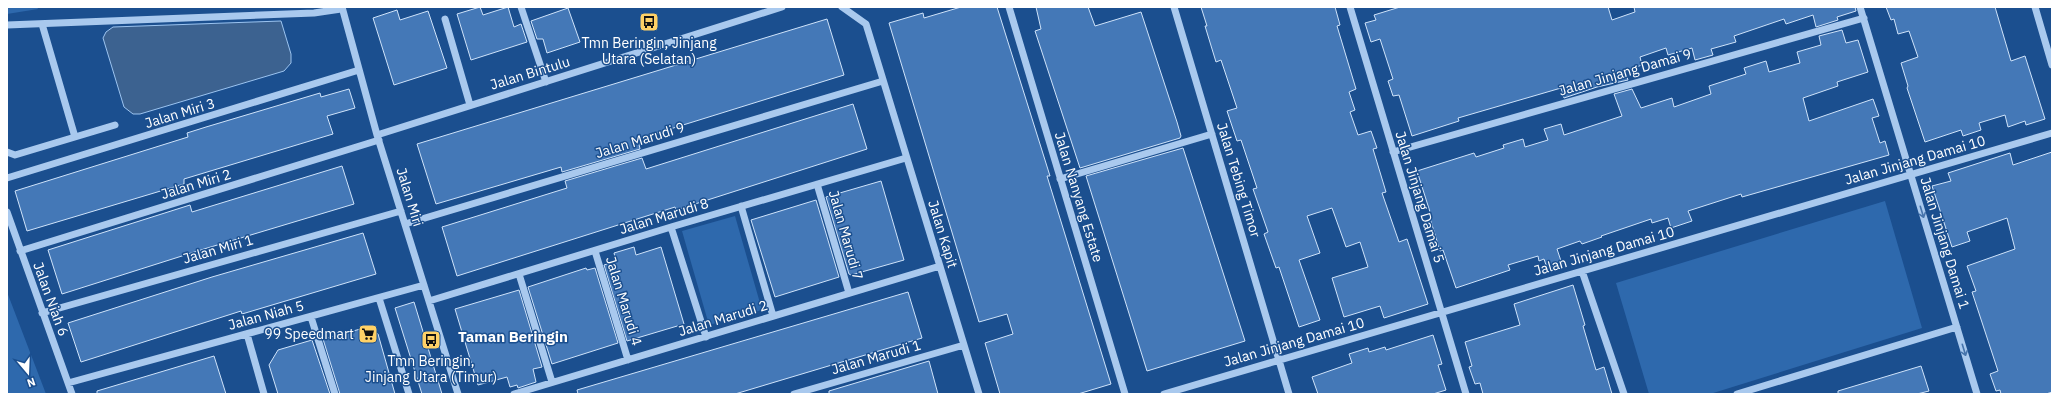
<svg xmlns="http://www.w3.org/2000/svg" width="2059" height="401" viewBox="0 0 2059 401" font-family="'IBM Plex Sans',sans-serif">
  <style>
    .green { fill: #2e69ad }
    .water { fill: #3c6290; stroke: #9cc4f0 }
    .building { fill: #4478b7; stroke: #cfe3fa }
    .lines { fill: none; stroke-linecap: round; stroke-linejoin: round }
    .minor { stroke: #a9c9ee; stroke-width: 7 }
    .oneway { stroke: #4674ac }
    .labels { text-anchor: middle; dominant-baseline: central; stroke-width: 3; stroke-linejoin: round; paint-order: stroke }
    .poi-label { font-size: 14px; fill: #fff; stroke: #1b4f8f }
    .street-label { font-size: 14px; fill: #fff; stroke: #1b4f8f }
    .neighbourhood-label { font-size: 15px; font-weight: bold; fill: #fff; stroke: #1b4f8f }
  </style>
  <rect width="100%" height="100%" fill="#1b4f8f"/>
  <path class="green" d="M7,7H37L38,9L7,14Z
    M1885,201L1922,328L1710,394H1649L1616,283Z
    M735,216L762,310L709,325L682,231Z
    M7,292L46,394H7Z"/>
  <path class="water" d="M281,21L291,54V63L284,71L140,114H133L124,107L103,38L106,32L113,27Z"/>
  <path class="building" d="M480,7L483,15L508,7L514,27L521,24L527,42L471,60L457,14Z
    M961,7H997L1050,176H1047L1111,384L1078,394H1000L985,343L1013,334L1007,314L979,322L889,23L923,13L924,18Z
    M1036,7H1088L1095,26L1141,12L1177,122L1181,136L1180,138L1080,168L1035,31L1041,29Z
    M1201,7H1335L1340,25L1337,26L1356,89L1349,92L1355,110L1350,112L1358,135L1371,131L1377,148L1373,149L1386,192L1382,193L1399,242L1407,239L1428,304L1384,318L1380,306L1344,317L1332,278L1368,267L1360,242L1346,247L1332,208L1307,216L1320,253L1299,260L1320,320L1299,327L1279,267L1276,268L1264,234L1268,232L1253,189L1257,188L1241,140L1237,141L1227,111L1237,108L1221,60L1216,62L1205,26H1207Z
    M1400,7H1608L1612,20L1635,12L1634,7H1855L1856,11L1837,17L1838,20L1816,27L1813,15L1786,24L1784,19L1734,36L1736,42L1711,49L1713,55L1695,60L1692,48L1668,55L1666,48L1640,57L1642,65L1625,71L1628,80L1597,87L1564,98L1561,88L1458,118L1459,121L1412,136L1399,95L1393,96L1388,81L1393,79L1380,39L1371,42L1365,23L1376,20L1374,15Z
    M1886,7H1995L2011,61L2025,56L2045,119L2026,125L2025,121L2008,127L2005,115L1979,123L1981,130L1963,136L1961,130L1925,142L1907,88L1908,86L1901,63L1918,57L1909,31L1898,34L1894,19L1891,20Z
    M568,8L580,42L547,53L543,39H537L531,21Z
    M397,10L400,20L428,11L447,68L394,85L373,18Z
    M827,19L844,75L638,139L640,149L562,172L561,167L436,204L417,144Z
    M1842,30L1846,43L1858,40L1868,72L1837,82L1838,86L1803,98L1809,121L1873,99L1879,116L1872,118L1880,143L1885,141L1889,155L1742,197L1741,194L1688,211L1692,221L1671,228L1668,218L1652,223L1651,219L1601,236L1602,237L1582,244L1580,241L1557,249L1562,264L1547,268L1544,259L1539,261L1538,256L1508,265L1510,270L1456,288L1443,250L1440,251L1429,215H1431L1417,171L1474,153L1476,157L1504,148L1503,145L1523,139L1525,147L1548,140L1544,129L1561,124L1564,135L1622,116L1614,94L1632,89L1641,108L1672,98L1674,107L1711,94L1709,86L1746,74L1744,68L1766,61L1769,72L1800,63L1797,52L1821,45L1819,36Z
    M349,89L355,108L327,116L333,134L184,179V184L27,231L15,191L188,137L187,133L206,127L320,93L321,97Z
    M853,104L867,149L695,204L676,210L675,207L457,276L442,227L567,188L565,181L642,158L646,169Z
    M1183,148L1245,341L1147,371L1086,176Z
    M2052,152V392L2046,394H2001L2000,390L1996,391L1990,374L1998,371L1972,292L1976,291L1967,266L2015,249L2007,218L1967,232L1970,241L1952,247L1932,186L1951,181L1948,173L2010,153L2013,165Z
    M342,166L354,204L204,249L62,294L48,250L190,205L192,212Z
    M881,181L904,260L851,275L849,274L826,197Z
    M816,200L839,277L775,297L751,220Z
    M363,233L376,274L242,314L241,311L81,362L68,323L212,277Z
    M634,247L636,255L661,247L684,324L627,341L604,265L616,261L614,253Z
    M586,268L587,270L595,268L618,343L552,364L528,287Z
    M1573,285L1585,325L1583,326L1596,370L1604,367L1612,394H1483L1480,383L1475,384L1469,367L1472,366L1465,342L1520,325L1514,304Z
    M519,290L542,367L533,369L536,382L518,388L517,385L510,387L507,377L478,385L455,309Z
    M908,292L922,338L735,394H578L577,390Z
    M414,302L442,394H422L395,308Z
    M368,327L378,334L395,394H340L323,339Z
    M1433,335L1442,364L1438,365L1446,390L1433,394H1318L1312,377L1352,363L1349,354L1368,348L1369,352L1385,347L1386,350Z
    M312,340L330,394H278L269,365L278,350Z
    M214,356L226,394H97V391Z
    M929,361L938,394H829V391Z
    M1921,366L1929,391L1917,394H1838V391Z"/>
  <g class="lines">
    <path class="minor" d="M342,7L377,135L458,394
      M521,7L546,82
      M842,7L866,24L979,394
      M1009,7L1125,394
      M1174,7L1289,394
      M1350,7L1466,394
      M1860,7L1977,394
      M2035,7L2052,65
      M445,19L470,105
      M42,24L75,137
      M7,25L314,13L341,9
      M377,135L782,7
      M7,152L15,155L115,125
      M1393,152L1864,18
      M7,178L359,70
      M1060,179L1212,134
      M817,184L849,293
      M741,206L773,316
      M7,212L72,394
      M405,224L883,81
      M671,227L706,337
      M20,251L379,140
      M595,251L628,360
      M1582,271L1624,394
      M519,274L552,382
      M379,298L409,394
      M429,301L671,227L906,158
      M42,313L401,211
      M311,317L335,394
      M247,334L264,394
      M68,383L424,285
      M514,394L940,266
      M794,394L964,345
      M1164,394L2052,133
      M1737,394L1957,327"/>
  </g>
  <defs><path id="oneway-shaft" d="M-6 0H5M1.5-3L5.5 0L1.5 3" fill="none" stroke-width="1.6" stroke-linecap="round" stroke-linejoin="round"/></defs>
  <g class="oneway">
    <use href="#oneway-shaft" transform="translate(1922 212) rotate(73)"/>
    <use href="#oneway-shaft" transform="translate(1964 350) rotate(73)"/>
  </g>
  <defs>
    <g id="bus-square" transform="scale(1)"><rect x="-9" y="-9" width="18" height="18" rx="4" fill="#ffd166" stroke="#1b4f8f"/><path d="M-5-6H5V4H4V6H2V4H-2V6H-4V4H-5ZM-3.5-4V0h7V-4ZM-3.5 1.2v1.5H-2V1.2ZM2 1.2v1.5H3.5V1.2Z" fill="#111"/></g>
    <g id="supermarket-square" transform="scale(1)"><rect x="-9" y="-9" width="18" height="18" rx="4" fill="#ffd166" stroke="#1b4f8f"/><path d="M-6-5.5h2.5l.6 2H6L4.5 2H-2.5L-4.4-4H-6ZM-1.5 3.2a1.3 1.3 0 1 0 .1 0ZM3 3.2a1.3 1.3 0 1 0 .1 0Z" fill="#111"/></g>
  </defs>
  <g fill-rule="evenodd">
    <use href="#bus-square" x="649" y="22"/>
    <use href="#supermarket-square" x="368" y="334"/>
    <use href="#bus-square" x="431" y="340"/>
  </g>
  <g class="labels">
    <g class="poi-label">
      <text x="649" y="43">Tmn Beringin, Jinjang<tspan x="649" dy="16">Utara (Selatan)</tspan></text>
      <text x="354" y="334" text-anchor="end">99 Speedmart</text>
      <text x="431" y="361">Tmn Beringin,<tspan x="431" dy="16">Jinjang Utara (Timur)</tspan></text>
    </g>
    <g class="street-label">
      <text transform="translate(1625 72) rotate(-16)">Jalan Jinjang Damai 9</text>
      <text transform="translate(530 73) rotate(-17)">Jalan Bintulu</text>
      <text transform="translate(180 113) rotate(-17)">Jalan Miri 3</text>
      <text transform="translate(640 140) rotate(-17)">Jalan Marudi 9</text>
      <text transform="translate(1915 160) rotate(-16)">Jalan Jinjang Damai 10</text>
      <text transform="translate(1239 180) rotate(73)">Jalan Tebing Timor</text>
      <text transform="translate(196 184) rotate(-17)">Jalan Miri 2</text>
      <text transform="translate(410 197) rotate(73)">Jalan Miri</text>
      <text transform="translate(1079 197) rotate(73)">Jalan Nanyang Estate</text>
      <text transform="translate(1420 197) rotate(73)">Jalan Jinjang Damai 5</text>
      <text transform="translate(664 216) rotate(-17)">Jalan Marudi 8</text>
      <text transform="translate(943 234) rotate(73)">Jalan Kapit</text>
      <text transform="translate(846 235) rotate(74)">Jalan Marudi 7</text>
      <text transform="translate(1945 243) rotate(73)">Jalan Jinjang Damai 1</text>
      <text transform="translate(218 249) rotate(-16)">Jalan Miri 1</text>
      <text transform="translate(1604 251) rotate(-16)">Jalan Jinjang Damai 10</text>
      <text transform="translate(51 299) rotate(70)">Jalan Niah 6</text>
      <text transform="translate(624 301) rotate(73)">Jalan Marudi 4</text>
      <text transform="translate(266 315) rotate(-15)">Jalan Niah 5</text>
      <text transform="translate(723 318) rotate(-17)">Jalan Marudi 2</text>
      <text transform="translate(1294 342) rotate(-16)">Jalan Jinjang Damai 10</text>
      <text transform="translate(876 357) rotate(-16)">Jalan Marudi 1</text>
    </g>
    <g class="neighbourhood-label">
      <text x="513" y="336">Taman Beringin</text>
    </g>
  </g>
  <rect width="2059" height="401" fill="none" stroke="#ffffff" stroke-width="16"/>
  <g transform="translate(28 373) rotate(161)" stroke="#1b4f8f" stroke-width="3" paint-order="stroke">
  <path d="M0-3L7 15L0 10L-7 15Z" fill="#ffffff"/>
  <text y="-6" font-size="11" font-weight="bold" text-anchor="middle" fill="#ffffff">N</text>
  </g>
</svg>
